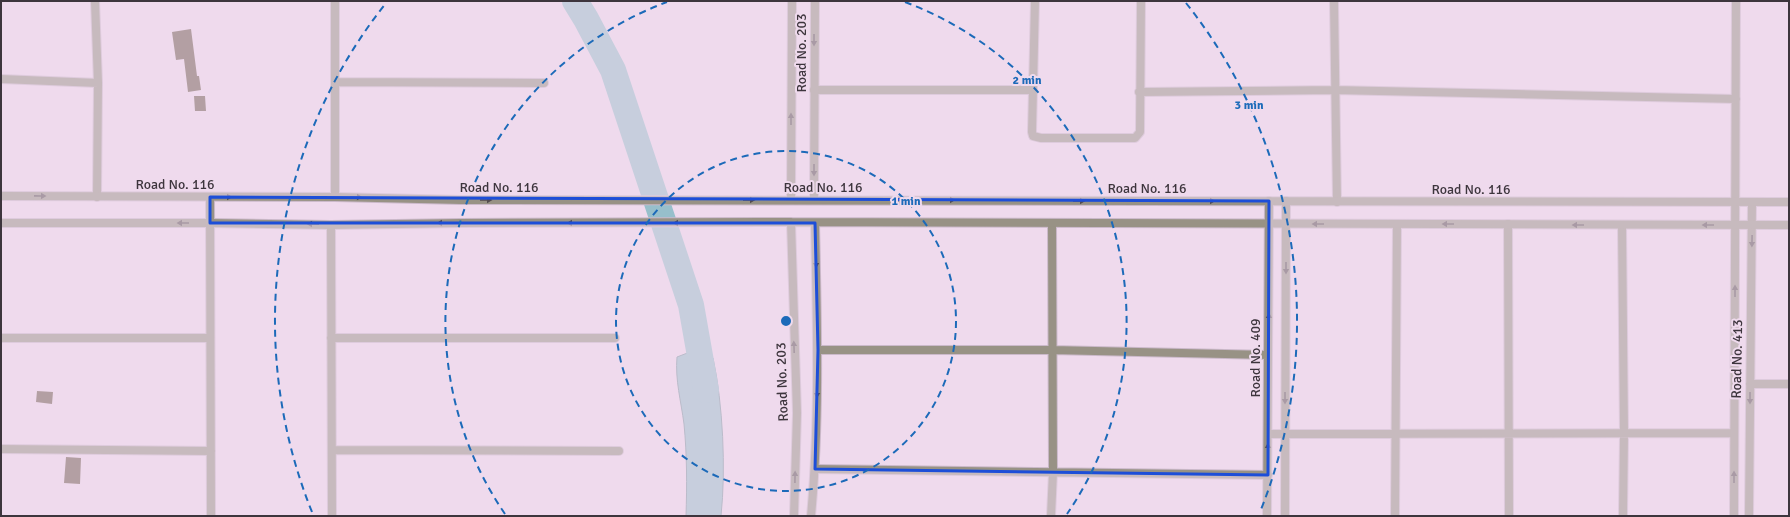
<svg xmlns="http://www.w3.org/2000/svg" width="1790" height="517" viewBox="0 0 1790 517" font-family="Signika,sans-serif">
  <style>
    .water { fill: #97bfcb; stroke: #7c96a0 }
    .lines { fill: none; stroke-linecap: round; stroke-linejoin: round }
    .river { stroke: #97bfcb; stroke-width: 26 }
    .building { fill: #6c584a }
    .minor-casing { stroke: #cbb9ca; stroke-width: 10 }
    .tertiary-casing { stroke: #cbb9ca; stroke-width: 10 }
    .minor { stroke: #989285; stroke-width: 8 }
    .tertiary { stroke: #989285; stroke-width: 8 }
    .oneway { fill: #544c4f }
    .marked { fill: none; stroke: #1d4ed8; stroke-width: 3; stroke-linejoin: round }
    .ring { fill: none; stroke: #1c6ab9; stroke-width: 2; stroke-dasharray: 7 5 }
    .labels { text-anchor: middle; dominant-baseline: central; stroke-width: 4; stroke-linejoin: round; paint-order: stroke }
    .street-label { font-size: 14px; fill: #3d353d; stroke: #efdaed }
    .centre { fill: #1c6ab9; stroke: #efdaed; stroke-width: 2 }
    .ring-label { font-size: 12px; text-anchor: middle; font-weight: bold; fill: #1c6ab9; stroke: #efdaed; stroke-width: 4; stroke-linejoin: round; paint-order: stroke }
  </style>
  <rect width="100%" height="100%" fill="#efdaed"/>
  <path class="water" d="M690,352L713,358C723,404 726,469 721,516H686C687,485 687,455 684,424C681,401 675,380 677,357Z"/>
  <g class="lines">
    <path class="river" d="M575,1L586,19L613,70L691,305L706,390"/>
  </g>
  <path class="building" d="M191,29L197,76H199L201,90L188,92L184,59L176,60L172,32Z
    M194,96H205L206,111H195Z
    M37,391L53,392L52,404L36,402Z
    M66,457L81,458L80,484L64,483Z"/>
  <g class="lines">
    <g class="minor-casing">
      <path id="minor" d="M95,1L98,83L97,197
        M335,1V197
        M1035,1L1032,132L1033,136L1041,138H1135L1140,132L1141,1
        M1334,1L1337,202
        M1,79L98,83
        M335,82L544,83
        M814,90H1033
        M1139,92L1334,90L1736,99
        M210,197L211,516
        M1508,224L1509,516
        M331,225L332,516
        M1622,225L1624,434L1623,516
        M1,338H210
        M331,338H615
        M818,350H1052L1268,355
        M1750,384H1789
        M1268,434L1734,433
        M1,449L211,451
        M332,450L619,451
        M815,469L1268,475
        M1051,516L1053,472L1052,224
        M1267,516L1269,201
        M1285,516L1286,201
        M1395,516L1397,224
        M1734,516L1736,1
        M1749,516L1752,202"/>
    </g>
    <g class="tertiary-casing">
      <path id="tertiary" d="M1,196L335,197L461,200L1789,202
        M791,200L792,1
        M814,200L815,1
        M791,222L797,413L794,516
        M1,223H210L331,225L460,223L791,222L1789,225
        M811,516C820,419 817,321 815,223"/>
    </g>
    <use href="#minor" class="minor"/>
    <use href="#tertiary" class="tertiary"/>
  </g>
  <defs><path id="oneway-solid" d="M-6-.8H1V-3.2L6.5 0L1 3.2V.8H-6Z"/></defs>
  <g class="oneway">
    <use href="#oneway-solid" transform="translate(814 40) rotate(90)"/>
    <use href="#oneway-solid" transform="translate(791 119) rotate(-90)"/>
    <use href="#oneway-solid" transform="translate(814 170) rotate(90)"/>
    <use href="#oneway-solid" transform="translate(40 196) rotate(1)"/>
    <use href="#oneway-solid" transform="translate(226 197)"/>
    <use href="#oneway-solid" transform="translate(356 197) rotate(2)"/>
    <use href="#oneway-solid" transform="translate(486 200)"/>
    <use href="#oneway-solid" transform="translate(749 200)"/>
    <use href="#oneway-solid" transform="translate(949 200)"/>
    <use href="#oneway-solid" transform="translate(1079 201)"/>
    <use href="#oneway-solid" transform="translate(1209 201)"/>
    <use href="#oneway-solid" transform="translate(183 223) rotate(180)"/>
    <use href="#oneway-solid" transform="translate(443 223) rotate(179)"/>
    <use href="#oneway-solid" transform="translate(573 223) rotate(-180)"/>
    <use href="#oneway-solid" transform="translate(679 223) rotate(-180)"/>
    <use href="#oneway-solid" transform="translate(313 224) rotate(-179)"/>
    <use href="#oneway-solid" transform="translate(1318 224) rotate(180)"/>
    <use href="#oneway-solid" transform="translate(1448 224) rotate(-180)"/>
    <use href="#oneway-solid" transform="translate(1578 225) rotate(-180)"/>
    <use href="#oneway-solid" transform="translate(1708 225) rotate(180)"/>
    <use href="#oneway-solid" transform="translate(1752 241) rotate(91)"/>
    <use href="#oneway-solid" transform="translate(816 262) rotate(89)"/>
    <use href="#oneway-solid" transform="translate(1286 268) rotate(90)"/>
    <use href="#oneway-solid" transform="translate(1735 291) rotate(-90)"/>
    <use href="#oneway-solid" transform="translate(1269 319) rotate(-90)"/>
    <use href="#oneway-solid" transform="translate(794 347) rotate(-92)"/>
    <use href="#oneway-solid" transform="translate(817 392) rotate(91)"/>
    <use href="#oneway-solid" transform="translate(1285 398) rotate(90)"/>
    <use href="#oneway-solid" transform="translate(1750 398) rotate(90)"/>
    <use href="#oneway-solid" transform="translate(1268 449) rotate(-90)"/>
    <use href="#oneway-solid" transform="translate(795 477) rotate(-89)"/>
    <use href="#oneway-solid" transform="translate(1734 477) rotate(-90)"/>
  </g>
  <path d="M0 0H1790V517H0ZM210,197L1269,201L1268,475L815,469L818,350L815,223H210Z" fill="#efdaed" fill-opacity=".55" fill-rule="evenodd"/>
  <path class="marked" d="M210,197L1269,201L1268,475L815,469L818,350L815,223H210Z"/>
  <g class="ring">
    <circle cx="786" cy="321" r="170"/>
    <path d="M505 514A341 341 0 0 1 667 2M905 2A341 341 0 0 1 1067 514"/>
    <path d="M312 512A511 511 0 0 1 386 3M1186 3A511 511 0 0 1 1260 512"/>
  </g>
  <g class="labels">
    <g class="street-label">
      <text transform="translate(801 53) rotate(-90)">Road No. 203</text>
      <text x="175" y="184">Road No. 116</text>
      <text x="499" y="187">Road No. 116</text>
      <text x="823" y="187">Road No. 116</text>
      <text x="1147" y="188">Road No. 116</text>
      <text x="1471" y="189">Road No. 116</text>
      <text transform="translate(1255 358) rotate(-90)">Road No. 409</text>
      <text transform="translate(1737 359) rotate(-89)">Road No. 413</text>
      <text transform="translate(782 382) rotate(-92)">Road No. 203</text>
    </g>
  </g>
  <circle cx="786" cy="321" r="6" class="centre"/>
  <g class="ring-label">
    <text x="1027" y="84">2 min</text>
    <text x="1249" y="109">3 min</text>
    <text x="906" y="205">1 min</text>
  </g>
  <rect width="1790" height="517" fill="none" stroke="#3d353d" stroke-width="4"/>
</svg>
